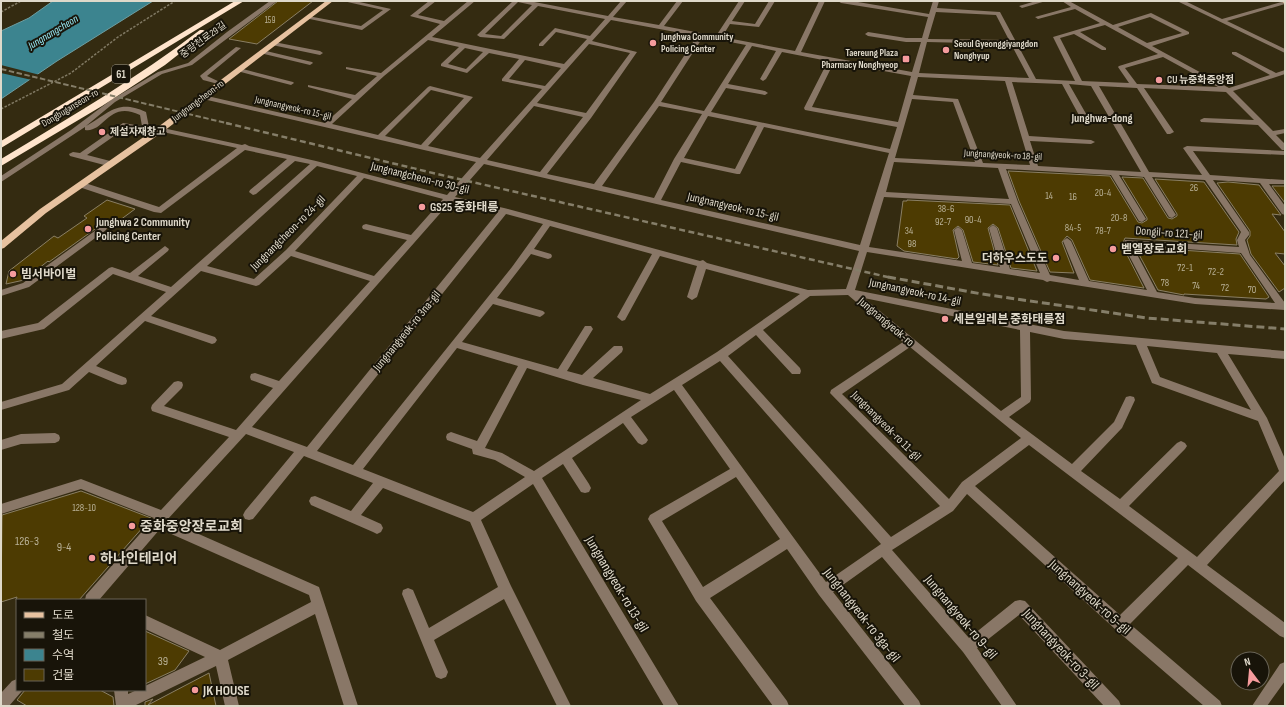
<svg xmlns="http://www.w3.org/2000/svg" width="1286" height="707" viewBox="0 0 1286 707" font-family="'Sofia Sans Condensed','Noto Sans KR',sans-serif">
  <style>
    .water { fill: #3c848f; stroke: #6d9ea1 }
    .pier { fill: #342b11 }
    .building { fill: #4d3b02; stroke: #8a7f64 }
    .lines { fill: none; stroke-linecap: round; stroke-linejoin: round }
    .path { stroke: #807963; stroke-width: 1.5; stroke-dasharray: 2.5 1.5; stroke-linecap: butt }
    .minor { fill: #897767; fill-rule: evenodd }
    .major { fill: #e7c2a0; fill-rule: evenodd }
    .highway { fill: #ffe4cc; fill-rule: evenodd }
    .rail-far2 { stroke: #857e69; stroke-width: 2; stroke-dasharray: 5.5 2.5; stroke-linecap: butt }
    .rail-far1 { stroke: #857e69; stroke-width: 2.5; stroke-dasharray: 6 3.5; stroke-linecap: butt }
    .rail { stroke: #857e69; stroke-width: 3; stroke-dasharray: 8 4; stroke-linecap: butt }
    .poi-dot { fill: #f59b9d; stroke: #181409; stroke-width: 1.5 }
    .labels { text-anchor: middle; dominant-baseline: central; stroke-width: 4; stroke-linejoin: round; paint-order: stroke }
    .far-number-label { font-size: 9px; fill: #bab298 }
    .far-poi-label { font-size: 10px; font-weight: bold; fill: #dfd9ca; stroke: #181409; text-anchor: start }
    .far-street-label { font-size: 10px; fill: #dfd9ca; stroke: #181409 }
    .number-label { font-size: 10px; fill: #bab298 }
    .far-water-label { font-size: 11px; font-style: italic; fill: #99ecf9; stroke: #181409 }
    .shield { fill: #181409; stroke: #a39e90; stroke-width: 1 }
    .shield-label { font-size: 11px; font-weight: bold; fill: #dfd9ca }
    .far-quarter-label { font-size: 12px; font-weight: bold; fill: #dfd9ca; stroke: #181409 }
    .street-label { font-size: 12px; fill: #dfd9ca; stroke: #181409 }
    .poi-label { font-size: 12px; font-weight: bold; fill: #dfd9ca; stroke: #181409; text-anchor: start }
    .near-number-label { font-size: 12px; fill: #bab298 }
    .near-poi-label { font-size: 14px; font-weight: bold; fill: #dfd9ca; stroke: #181409; text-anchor: start }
    .near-street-label { font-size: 14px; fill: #dfd9ca; stroke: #181409 }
  </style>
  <rect width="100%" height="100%" fill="#342b11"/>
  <path class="water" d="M53,1H153L57,61L1,99V31L29,18Z"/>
  <path class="pier" d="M1,65L40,75L32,80L1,73Z"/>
  <path class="building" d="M278,1H313L257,44L229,39Z
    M1008,171L1110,176L1138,222L1142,223L1147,220V218L1122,177L1143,178L1168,218L1172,219L1177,216V214L1155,179L1204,182L1239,232L1236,239L1237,245L1125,238L1122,245L1144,288L1090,280L1072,240L1067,236L1062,242L1074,273L1050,272L1019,201Z
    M1228,182L1259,185L1281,215L1272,214L1285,232V254L1275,253L1285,266V288L1279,292L1251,254L1247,240L1250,236V231L1217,183Z
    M1272,186H1285V203Z
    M107,200L135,209L112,226L102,224L49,262L48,261L24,280L6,284L9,271L54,236L58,238L87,218L84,216Z
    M907,200L1010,205L1037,271L1011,268L998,228L993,224L988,228L998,265L973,262L963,230L958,226L953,230L959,257L957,259L904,251L897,246L903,201H907Z
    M1135,247L1240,254L1269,297L1266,299L1184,294V295L1158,290Z
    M81,491L151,518L79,600H16L17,597L1,602L2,515Z
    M145,631L189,651L175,670L145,684Z
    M209,673L216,706H145V702L153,699L148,705Z
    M25,690H100L113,697L114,706H27L17,700Z"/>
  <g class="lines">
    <path class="path" d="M1,12L21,1
      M1,109L71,73L118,37L175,1"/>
    <path class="minor" d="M270,1H277L192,65L162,74L115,102L86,126C110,113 117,99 146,112L149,127L154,128V132L127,127L87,155L114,162V166H108L70,156L69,154L73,152L80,153L123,123L142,126L140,115C108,100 105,133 85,130V127L1,182V176L71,130L111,100L158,72L188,63L227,32Z
      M343,1H355L391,9L362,30L305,18L308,16L361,26L383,10Z
      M429,1H436L418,15L444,21L468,1H475L432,37L564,64L587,39L556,32L543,46H539V44L555,28L590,36L605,19L538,6L504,39L480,37L477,35L513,1H529L608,16L621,1H627L613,17L659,25L677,1H683L664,26L716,36L739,1H745L732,21L755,24L769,1H775L759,27L730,24L722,37L795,51L819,1H825L801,52L912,72L921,42H906L868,36L865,34L868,32L906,38H922L928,17L841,3L838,1H852L929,14L933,1H939L937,8L1000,12L1036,79L1075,81L1053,37L1100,23L1075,9L1038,19L1035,17L1071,7L1062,1H1069L1113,25L1151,13L1189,32V34L1152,46L1229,88L1270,75L1232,54V52H1236L1276,73L1285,70V74L1233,91L1273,131L1285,129V133L1276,135L1285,144V150H1282L1258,125L1201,122L1200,120L1204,118L1254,120L1226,92L1144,88L1174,132L1170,134H1167L1137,88L1099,86L1149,172L1202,175L1183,148L1187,146L1285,151V155L1193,151L1210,175L1285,180V184H1269L1285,206V215L1282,214L1260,183L1213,180L1249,232V235L1245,240L1250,255L1285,303V310L1195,304L1050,281L1047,282L1043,280L867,252L855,290L1064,331L1285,351V359L1228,354L1267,418L1285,459V480L1207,565L1285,623V638L1280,636L1188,565L1130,624L1220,701L1222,706H1204L1115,629L967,494L953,511L892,550L969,638L1015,601L1020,600L1025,601L1119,701L1121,706H1104L1019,615L977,648L1017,706H1002L963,652L882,557L833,592L919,701L921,706H905L819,595L787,549L710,598L787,701L789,706H773L696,601L648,519L650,515L730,469L674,390L631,417L646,437L648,440L646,443L642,445L638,443L623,423L572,458L589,484L591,488L589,492L585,493L581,492L563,464L542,478L679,706H664L533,484L481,520L511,586L571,706H557L504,599L434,640L448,672L446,677L441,679L436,677L402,594L403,590L408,588L413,590L429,628L498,587L470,522L383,488L361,515L381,524L383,528L381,532L377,534L373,532L311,505L309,501L311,497L315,496L351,511L373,483L304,456L253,519L249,520L245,519L243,515L245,511L294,452L246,434L167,520L319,587L358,706H344L315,614L228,660L239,706H225L216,666L134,706H116L114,690H128V694L137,690H145V686L205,657L145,629V615L220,650L311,602L309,595L160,529L99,600H85L86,595L154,518L81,489L1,514V504L81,479L161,510L229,437L152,411L151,408L152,405L174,382L178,381L182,382L183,385L182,388L164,406L236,430L273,388L251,380L250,377L251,374L255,373L279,381L370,281L291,256L259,285L256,286L201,271L151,316L215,337L217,340L215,343L212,344L145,321L96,366L126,378L127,381L126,384L122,385L118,384L89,372L69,390L1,410V402L62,384L166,292L113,274L44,329L1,339V331L38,323L109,268L112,267L130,273L165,246L169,249L168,251L138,276L171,287L310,164L295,161L256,194L253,195L249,192L250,190L287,159L245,150L161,213L154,212L79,187L78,185L82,182L159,207L237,148L158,131V127L242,145L245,144L249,146L316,161L447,195L476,162L203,99L199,97L203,95L325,123L352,99L308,87V85L355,95L377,76L346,69V67L381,73L440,24L410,16ZM518,2L532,5L501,36L485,34ZM936,12L996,15L1009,40L928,39ZM1150,17L1182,33L1147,43L1118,27ZM611,20L697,36L654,102L594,184L547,174L591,118L637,52L592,41ZM1105,25L1158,54L1119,66L1118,67L1129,83L1082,81L1060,38L1074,34L1102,50H1106V48L1080,32ZM703,37L746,45L704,111L661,102ZM428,40L459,47L441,64V66L467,73L489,53L519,59L502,79V81L542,89L480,158L428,146L473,97L430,86L428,87L378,135L332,124L384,76ZM927,42L1011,44L1029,78L919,73ZM589,44L630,53L586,113L537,103ZM752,46L776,51L760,79L763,81L766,79L782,52L828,61L804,108L805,110L897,127L890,149L711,112L726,88L765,95L768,93L765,91L728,84ZM465,48L483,52L466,69L448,64ZM1163,57L1218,87L1137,84L1125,68ZM525,60L561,68L545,86L509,79ZM834,62L911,76L898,122L812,107ZM918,77L1005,81L1030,165L983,163L958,99L913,95ZM1012,82L1062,84L1081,119L1085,121L1089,119L1069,84L1091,86L1141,172L1038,166L1030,141L1091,144L1095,142L1091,140L1029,136ZM431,90L464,98L421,145L385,136ZM912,99L953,102L975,162L895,158ZM534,106L583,117L540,172L487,160ZM659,106L702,114L674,159L654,198L602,186ZM708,116L757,126L735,169L684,158ZM764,127L889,153L860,245L661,200L681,162L737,174H740ZM894,162L998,168L1009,199L886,192ZM484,164L859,251L846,289L808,290L707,263L703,260L700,261L504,208L455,197ZM317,166L357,176L286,250L254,279L207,266ZM1006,169L1111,175L1139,221L1142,222L1146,219L1119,175L1144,177L1169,217L1172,218L1176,215L1152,177L1205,180L1241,232L1237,240L1239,247L1125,240L1123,244L1147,290L1089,281L1071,241L1067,238L1063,241L1079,280L1050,275L1018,202ZM364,178L443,199L411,235L366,224L363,225L362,227L363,229L407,240L374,276L295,251ZM884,197L1011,204L1040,273L1010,269L997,228L993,225L989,228L1000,267L972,263L962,230L958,227L954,230L962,261L869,247ZM451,201L498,212L307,447L252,427ZM506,214L543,224L512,267L353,465L317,451ZM550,226L652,254L617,317L622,321L625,320L660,256L697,266L687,297L692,300L697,297L706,269L800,294L717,352L650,394L593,378L622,352L623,349L622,346H614L582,375L567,371L593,329L591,326H585L558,369L462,342L493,304L540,317L543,315L545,313L543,311L497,298L531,254L548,259L551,258L552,256L551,254L534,249ZM1132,245L1241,253L1275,303L1195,298L1157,292ZM848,295L903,342L831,390L830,393L940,506L891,537L728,356L756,335L792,374H800L801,371L800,368L763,330L810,296ZM864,298L1020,330L1021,397L1001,411ZM1030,332L1064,339L1136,345L1152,383L1258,421L1279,471L1197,557L1129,506L1185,449L1187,446L1185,443L1181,441L1177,443L1120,499L1081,471L1122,428L1135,400L1134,397L1130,396L1126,397L1114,422L1072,464L1009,417L1030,402L1031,399ZM1147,346L1217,353L1251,410L1160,377ZM910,347L1021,438L962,482L949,499L842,394ZM457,348L518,366L477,441L451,432L447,434L446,437L447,440L472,449L473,454L495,460L525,477L473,512L363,469ZM720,361L881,544L826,582L682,385ZM527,368L583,385L641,400L534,471L502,453L485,448ZM1029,445L1178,558L1120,615L975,486ZM736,477L780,539L703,587L662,521Z
      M1036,1H1046L1022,8L1019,6Z
      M1177,1H1185L1222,19L1285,1V4L1227,21L1285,49V53Z
      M274,42L320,51L323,53L320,55L272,45V43Z
      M236,47L241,48L207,76L222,83V85L203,80L200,76L201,75Z
      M262,50L312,62L313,63L310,65L260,53V51Z
      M239,68L293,82L294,83L291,85L237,71L236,70Z
      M103,225L107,228L106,230L29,287L1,296V290L23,283Z
      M55,433L59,435L60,438L59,441L55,443L21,444L1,450V440L21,434Z
      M1285,662V681L1267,706H1252L1280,664Z
      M17,679V690L22,691L9,706H1V693L12,681Z"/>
    <path class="major" d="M326,1H333L164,131L46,213L4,248L1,249V241L40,209L158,127Z
      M1281,1H1285V4Z"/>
    <path class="highway" d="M235,1H244L1,148V141Z
      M200,30H203L207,32L165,65L102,106L1,166V159C69,118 137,78 200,30Z"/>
    <path class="rail-far2" d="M1,69L230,124"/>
    <path class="rail-far1" d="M226,123L437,174L892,278"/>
    <path class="rail" d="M888,277L982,294L1147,318L1285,329"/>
  </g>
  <g class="poi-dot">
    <circle cx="653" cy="43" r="4"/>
    <circle cx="946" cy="50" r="4"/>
    <rect x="902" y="55" width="8" height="8" rx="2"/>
    <circle cx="1159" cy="80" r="4"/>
    <circle cx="102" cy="132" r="4"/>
    <circle cx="422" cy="207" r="4"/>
    <circle cx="88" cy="229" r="4"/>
    <circle cx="1113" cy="249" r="4"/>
    <circle cx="1056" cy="258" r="4"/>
    <circle cx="13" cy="274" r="4"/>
    <circle cx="945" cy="319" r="4"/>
    <circle cx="132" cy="526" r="4"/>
    <circle cx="92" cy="558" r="4"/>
    <circle cx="195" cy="690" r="4"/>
  </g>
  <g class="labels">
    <g class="far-number-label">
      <text x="270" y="20">159</text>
    </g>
    <g class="far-poi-label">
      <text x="661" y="37">Junghwa Community<tspan x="661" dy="12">Policing Center</tspan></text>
      <text x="954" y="44">Seoul Gyeonggiyangdon<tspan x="954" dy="12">Nonghyup</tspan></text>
      <text x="898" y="53" text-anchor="end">Taereung Plaza<tspan x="898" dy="12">Pharmacy Nonghyeop</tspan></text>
      <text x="1167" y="80">CU 뉴중화중앙점</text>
      <text x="110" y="132">제설자재창고</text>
    </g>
    <g class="far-street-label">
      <text transform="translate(203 40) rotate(-36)">중랑천로29길</text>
      <text transform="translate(198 101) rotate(-37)">Jungnangcheon-ro</text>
      <text transform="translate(70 108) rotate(-31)">Dongbuganseon-ro</text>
      <text transform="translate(293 108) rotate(13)">Jungnangyeok-ro 15-gil</text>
      <text transform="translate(1003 155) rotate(3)">Jungnangyeok-ro 18-gil</text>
    </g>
    <g class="number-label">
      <text x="1194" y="188">26</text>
      <text x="1103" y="193">20-4</text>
      <text x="1049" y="196">14</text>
      <text x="1073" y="197">16</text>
      <text x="946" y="209">38-6</text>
      <text x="1119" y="218">20-8</text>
      <text x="973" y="220">90-4</text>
      <text x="943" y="222">92-7</text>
      <text x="1073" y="228">84-5</text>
      <text x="909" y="231">34</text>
      <text x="1103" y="231">78-7</text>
      <text x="912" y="244">98</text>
      <text x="1185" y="268">72-1</text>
      <text x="1216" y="272">72-2</text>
      <text x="1165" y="283">78</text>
      <text x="1196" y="286">74</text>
      <text x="1225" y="288">72</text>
      <text x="1252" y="290">70</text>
      <text x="84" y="508">128-10</text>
    </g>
    <g class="far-water-label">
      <text transform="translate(53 32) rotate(-31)">Jungnangcheon</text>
    </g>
    <rect class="shield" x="112" y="65" width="18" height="18" rx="3"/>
    <g class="shield-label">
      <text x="121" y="74">61</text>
    </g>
    <g class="far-quarter-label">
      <text x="1102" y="118">Junghwa-dong</text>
    </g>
    <g class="street-label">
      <text transform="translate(420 178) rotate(14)">Jungnangcheon-ro 30-gil</text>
      <text transform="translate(733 207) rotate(13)">Jungnangyeok-ro 15-gil</text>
      <text transform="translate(288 233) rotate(-45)">Jungnangcheon-ro 24-gil</text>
      <text transform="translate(1169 233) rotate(4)">Dongil-ro 121-gil</text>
      <text transform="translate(915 292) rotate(12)">Jungnangyeok-ro 14-gil</text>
      <text transform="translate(886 322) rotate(40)">Jungnangyeok-ro</text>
      <text transform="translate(407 331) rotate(-51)">Jungnangyeok-ro 3na-gil</text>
      <text transform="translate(886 426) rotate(45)">Jungnangyeok-ro 11-gil</text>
    </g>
    <g class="poi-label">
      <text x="430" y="207">GS25 중화태릉</text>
      <text x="96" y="222">Junghwa 2 Community<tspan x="96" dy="14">Policing Center</tspan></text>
      <text x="1121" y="249">벧엘장로교회</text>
      <text x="1048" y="258" text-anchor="end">더하우스도도</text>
      <text x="21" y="274">빔서바이벌</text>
      <text x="953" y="319">세븐일레븐 중화태릉점</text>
    </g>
    <g class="near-number-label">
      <text x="27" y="541">126-3</text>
      <text x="64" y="547">9-4</text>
      <text x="163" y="661">39</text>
    </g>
    <g class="near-poi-label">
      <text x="140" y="526">중화중앙장로교회</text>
      <text x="100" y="558">하나인테리어</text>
      <text x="203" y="690">JK HOUSE</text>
    </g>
    <g class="near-street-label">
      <text transform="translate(617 584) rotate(59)">Jungnangyeok-ro 13-gil</text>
      <text transform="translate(1090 597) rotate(42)">Jungnangyeok-ro 5-gil</text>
      <text transform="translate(862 615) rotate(52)">Jungnangyeok-ro 3ga-gil</text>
      <text transform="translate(961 617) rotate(50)">Jungnangyeok-ro 9-gil</text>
      <text transform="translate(1061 649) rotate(47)">Jungnangyeok-ro 3-gil</text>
    </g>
  </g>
  <rect width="1286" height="707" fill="none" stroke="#dfd9ca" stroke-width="4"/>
  <rect x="16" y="599" width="130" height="92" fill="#181409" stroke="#686356"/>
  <rect x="24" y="612" width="20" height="6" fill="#e7c2a0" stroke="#686356"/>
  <text x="52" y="619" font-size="12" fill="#dfd9ca">도로</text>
  <rect x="24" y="632" width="20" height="6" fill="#857e69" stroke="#686356"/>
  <text x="52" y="639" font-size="12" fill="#dfd9ca">철도</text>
  <rect x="24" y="649" width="20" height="12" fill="#3c848f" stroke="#686356"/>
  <text x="52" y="659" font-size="12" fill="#dfd9ca">수역</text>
  <rect x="24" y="669" width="20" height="12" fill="#4d3b02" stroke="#686356"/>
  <text x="52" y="679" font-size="12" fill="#dfd9ca">건물</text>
  <g transform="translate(1250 671) rotate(344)"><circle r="19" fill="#181409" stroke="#686356"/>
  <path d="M0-3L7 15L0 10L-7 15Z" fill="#f59b9d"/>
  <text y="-6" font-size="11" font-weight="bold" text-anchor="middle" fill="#dfd9ca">N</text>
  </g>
</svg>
